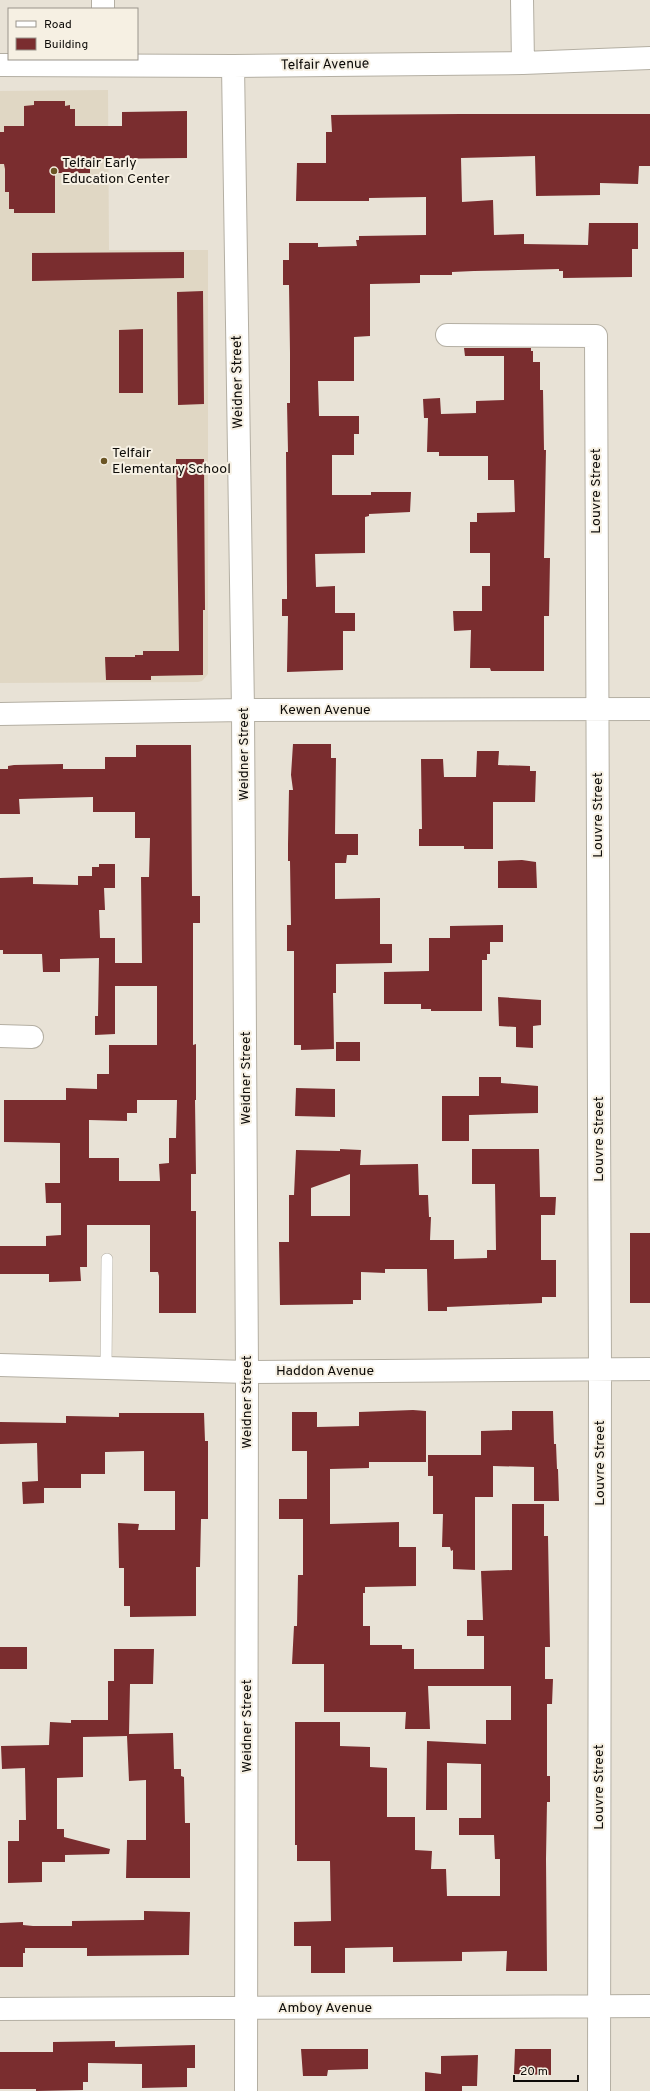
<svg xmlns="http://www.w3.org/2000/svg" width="650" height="2091" viewBox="0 0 650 2091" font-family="Overpass,sans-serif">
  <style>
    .built { fill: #e0d7c4 }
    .building { fill: #7a2d2f; fill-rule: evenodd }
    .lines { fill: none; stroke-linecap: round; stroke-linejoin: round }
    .lane-casing { stroke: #b4afa3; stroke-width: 12 }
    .street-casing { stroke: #b4afa3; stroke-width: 24 }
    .lane { stroke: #fff; stroke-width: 11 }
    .street { stroke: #fff; stroke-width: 22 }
    .poi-dot { fill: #6b5525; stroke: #f6f0e3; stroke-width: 1.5 }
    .labels { text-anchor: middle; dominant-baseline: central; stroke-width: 4; stroke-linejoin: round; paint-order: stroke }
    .street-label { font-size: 14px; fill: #0d0b08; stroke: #f6f0e3 }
    .poi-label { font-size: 14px; fill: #0d0b08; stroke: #f6f0e3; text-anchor: start }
  </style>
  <rect width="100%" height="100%" fill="#e8e2d6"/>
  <path class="built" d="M108,90L109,250H208V674L202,681L198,682L0,683V91Z"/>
  <path class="building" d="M34,101H65V106L70,105V109H75V126H122V112L187,111V158L96,159V168H90V173H55V213H14V209H9V192H5V169L4,164H0V132H4V126H24V106L34,105Z
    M461,114H650V166H639L638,184L600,183V195L536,196L535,156L461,158L462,202L493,200L494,235L524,234V244L588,245L589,223H638V249H632V277L563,278V271H559V269L474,271L452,272V275H420V283L370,284V336L354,337V381H318L319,416H359V434H354V455H332V495H371V492H411L410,512L369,514V516L365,517V553L315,554L316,587L335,586V613H355V631H343V670L287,672L288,616H282V599H287V587L286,452H288L287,403H290V353L289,285H283V260H289V243H318V247L357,246L356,240H359V236L426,235V197L369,198V201H296L297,163H326V132H332L331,115Z
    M184,252V278L32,281V253Z
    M203,291L204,404L178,405L177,292Z
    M143,329V393H119V330Z
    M464,348H531V351H533V362H540V390H543L544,450H546L544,558H550L549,616H544V671H491L490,668H470L471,630L454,631L453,611H482V586H490V553H470V522H477V513L515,512L514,480H488V456H439V452H427L428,418H424L423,399L440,398L441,414L476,413V401L504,400V356H465Z
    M176,459H204L205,610H203V675L151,676V680H106L105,657H135V655H143V651H179Z
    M293,744H331V758H336L335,834H358V855H347L346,863H335V899L380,898V944H392V963L336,964V993H333L334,1049L301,1050V1045H294V951H287V925H291L290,861H288V844L289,790H293L291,775Z
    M136,745H191L192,896H200V923H193V1045L196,1044V1100H195L196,1174H191V1211H196V1313H159V1276L158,1272H150V1225H87V1267H80L81,1281L49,1282V1274H0V1246H46V1236L61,1235V1203H46L45,1183H60V1143L4,1142V1100H66V1088L97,1089V1074H109V1045H157V986H115V1034L95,1035V1016H98L99,958L60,959V972H43L42,954H3V950H0V878L33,877V884L78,885V876H92V867H99V864H115V888H104L105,910H99L100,938H115V963H142L141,877H149L150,838H135V812H93V797L54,798L19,799L20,814H0V769H8V766L14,765L63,764V769H105V757H136ZM137,1100H177L176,1138H169V1163L159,1164L160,1181H119V1158H89V1120L127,1121V1113H137Z
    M477,751H499L498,765L530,766V771H536L535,802H493V849H464V846H419V829H422L421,759H443L444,777H476Z
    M522,860L536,862L537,888H498V861Z
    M503,925V942H490V954H487V960H482V1011H431V1009H421V1004H384V972L429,971V938H450V926Z
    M498,997L541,1000V1025L533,1026V1048L516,1047V1027L499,1026Z
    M336,1042H360V1061H336Z
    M479,1077H501V1083L538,1086V1113L469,1115V1141H442V1096H479Z
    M296,1088L335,1089V1117L295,1116Z
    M340,1149L361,1150L360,1165L418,1164L419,1195H428L429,1217H431L430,1240H454V1259L487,1258V1250H496L495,1184H472V1149H539L540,1197H556L555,1215H541V1260H556V1297H542V1303L447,1307V1311H428L427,1269H385V1273L361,1272V1300H353V1304L280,1305L279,1242H289V1195H294L296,1150L340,1151ZM350,1174V1216H311V1188Z
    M630,1233H650V1303H630Z
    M413,1410L426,1411V1462H369V1468L330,1469V1524L399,1522V1547H416V1586L365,1587V1593H363V1626H370V1645H402V1649H414V1669H484V1636H467V1620H483L481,1571L512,1570V1504H544V1536H548L550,1647H545V1679H553L552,1704H547V1776H550V1802H547L546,1859L547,1971H506L507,1951L462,1952V1961L393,1962V1947L345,1948V1973H311V1946H294V1922L331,1921L330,1861H297V1845H295V1722H340V1746L370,1747V1767L387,1768V1817H415V1850L432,1851L431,1869H446L447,1896H500V1859H495L494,1835H459V1818H481V1764L447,1763V1810H426L427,1741L486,1744V1720H511V1686H428L430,1729H405L406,1712H324V1664H292L294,1626H297L298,1575H303V1519H279V1499H307V1451H292V1412H317V1427L359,1426V1412Z
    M512,1411H553L554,1444H556L557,1469H558L559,1501H534V1467L493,1466V1497H475V1570L453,1569V1550L451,1551L450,1547H442L443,1514H433V1476H428V1455H481V1431L512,1430Z
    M119,1413H204L205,1441H208V1519H201L200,1567H196V1616L130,1617V1606H124V1568H119L118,1523L139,1524L138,1530H175V1491H144V1451L105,1452V1474H81V1488H44V1503L23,1504L22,1482L38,1481L37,1443L0,1444V1422L66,1423V1416L119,1417Z
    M0,1647H27V1669H0Z
    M114,1649H154L153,1684H130L129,1734L173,1733L174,1769H181V1776L184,1777L185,1823H190V1878H126L127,1840H146V1780L129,1781L127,1736L83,1737V1777L57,1778V1829H64V1837L110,1849L109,1854L65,1855V1862H42V1882L8,1883V1841H19V1820H26L25,1768L2,1769L1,1746L49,1745L50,1722L71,1723V1720H108V1681H114Z
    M144,1911L190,1912L189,1955L87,1956V1948H25V1953H23V1967H0V1923L23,1922V1925L33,1926H72V1921L144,1920Z
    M115,2041V2047L195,2045V2068H187V2087L142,2088V2064L88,2063V2082H83V2090L36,2091V2089H0V2052H53V2042Z
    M301,2049H368V2069L328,2070L327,2076H303Z
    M515,2049H551V2075L514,2074Z
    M478,2055L477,2086H462V2091H425V2072L441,2074V2056Z"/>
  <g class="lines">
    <g class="lane-casing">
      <path id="lane" d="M106,1368L107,1259"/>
    </g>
    <g class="street-casing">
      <path id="street" d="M522,0L523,63
        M103,9V0
        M0,65L233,66L523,63L650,58
        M233,66L243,710L247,1372L246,2091
        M447,335L596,336L600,1369L599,2091
        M0,714L243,710L650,709
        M0,1036L32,1037
        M0,1365L247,1372L650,1369
        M0,2009L650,2006"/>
    </g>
    <use href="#lane" class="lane"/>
    <use href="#street" class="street"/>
  </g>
  <g class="poi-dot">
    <circle cx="54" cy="171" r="4"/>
    <circle cx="104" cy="461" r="4"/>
  </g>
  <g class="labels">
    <g class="street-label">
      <text transform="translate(325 65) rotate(-1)">Telfair Avenue</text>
      <text transform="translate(238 382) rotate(-91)">Weidner Street</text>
      <text transform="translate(596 491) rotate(-90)">Louvre Street</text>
      <text x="325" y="710">Kewen Avenue</text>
      <text transform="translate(244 754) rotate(-90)">Weidner Street</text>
      <text transform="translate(598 815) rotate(-90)">Louvre Street</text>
      <text transform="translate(246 1078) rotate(-90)">Weidner Street</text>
      <text transform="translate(599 1139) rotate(-90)">Louvre Street</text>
      <text x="325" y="1371">Haddon Avenue</text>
      <text transform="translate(247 1402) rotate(-90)">Weidner Street</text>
      <text transform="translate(600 1463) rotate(-90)">Louvre Street</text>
      <text transform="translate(247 1726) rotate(-90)">Weidner Street</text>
      <text transform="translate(599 1787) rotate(-90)">Louvre Street</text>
      <text x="325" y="2008">Amboy Avenue</text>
    </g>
    <g class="poi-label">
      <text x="62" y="163">Telfair Early<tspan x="62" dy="16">Education Center</tspan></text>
      <text x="112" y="453">Telfair<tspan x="112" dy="16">Elementary School</tspan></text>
    </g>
  </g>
  <rect x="8" y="8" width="130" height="52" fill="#f6f0e3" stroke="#99948b"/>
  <rect x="16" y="21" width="20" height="6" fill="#ffffff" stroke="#99948b"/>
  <text x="44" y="28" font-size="12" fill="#0d0b08">Road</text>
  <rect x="16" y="38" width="20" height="12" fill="#7a2d2f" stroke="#99948b"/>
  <text x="44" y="48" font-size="12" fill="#0d0b08">Building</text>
  <path d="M514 2075v6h64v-6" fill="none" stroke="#0d0b08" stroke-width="2"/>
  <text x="520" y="2075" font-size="12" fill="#0d0b08" stroke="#f6f0e3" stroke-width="3" paint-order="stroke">20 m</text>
</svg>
